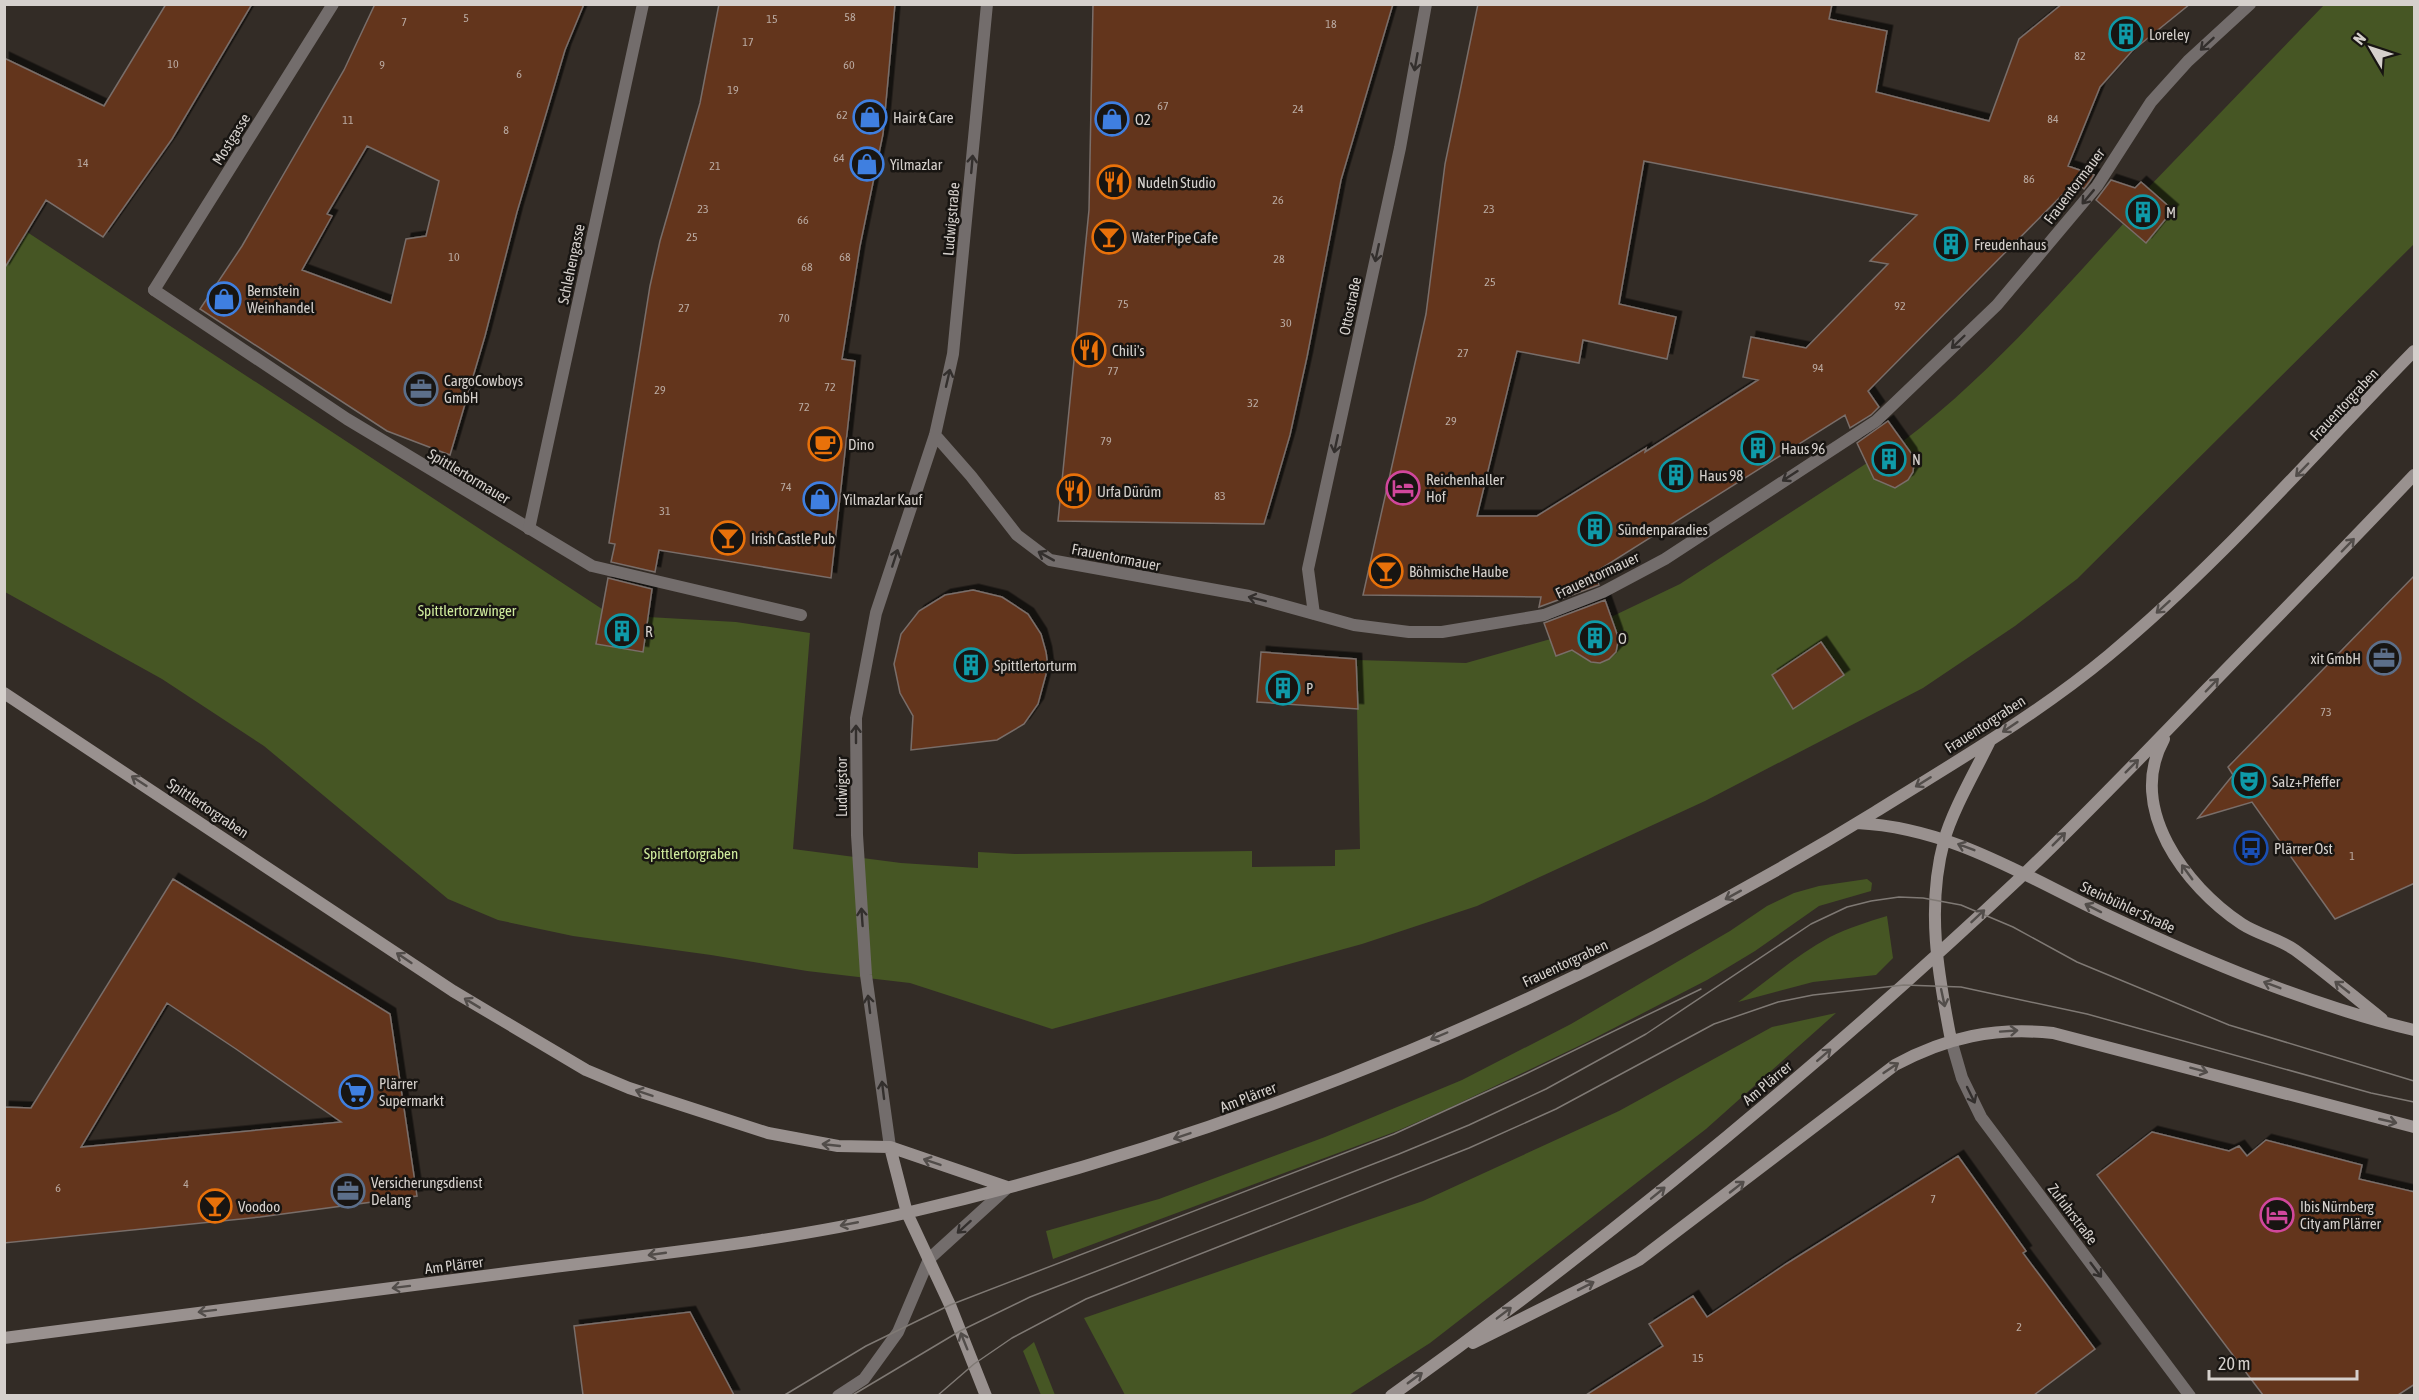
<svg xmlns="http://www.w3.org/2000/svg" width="2419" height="1400" viewBox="0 0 2419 1400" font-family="'Asap Condensed',sans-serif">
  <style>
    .green { fill: #465624 }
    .building { fill: #64341e; stroke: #796e69; stroke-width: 1.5; fill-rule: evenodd; filter: url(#shadow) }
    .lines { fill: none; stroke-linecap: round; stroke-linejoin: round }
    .service { stroke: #736d6c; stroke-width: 12 }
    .minor { stroke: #736d6c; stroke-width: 12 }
    .secondary { stroke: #99918f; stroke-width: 12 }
    .tram { stroke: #7f7974; stroke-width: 1.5 }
    .oneway { stroke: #332f2d }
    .oneway2 { stroke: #524d4a }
    .labels { text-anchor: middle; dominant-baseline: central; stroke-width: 5; stroke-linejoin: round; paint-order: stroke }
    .number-label { font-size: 12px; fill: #b9a9a0 }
    .poi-label { font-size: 15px; fill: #d5d0cc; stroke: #181512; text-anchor: start }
    .street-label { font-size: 15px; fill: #d5d0cc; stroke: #181512 }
    .park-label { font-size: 15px; fill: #d0ec9d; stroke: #181512 }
  </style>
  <defs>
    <filter id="shadow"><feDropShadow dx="5.5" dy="-5.5" stdDeviation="0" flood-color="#0009"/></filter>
  </defs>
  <rect width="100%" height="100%" fill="#332c26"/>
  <path class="green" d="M2324,5H2414V244L2077,579L2015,626L1923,688L1705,801L1477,906L1362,944L1052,1029L910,983L807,971L711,955L573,936L498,920L448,899L264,746L162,679L5,592L4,269L27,232L602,609L596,644L643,652L648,617L736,622L810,633L793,849L901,863L978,868V852L1015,854L1252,851V867L1335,866V850L1360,849L1356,660L1466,663L1572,633L1615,652L1618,642L1611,617L1680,584L1867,463L1900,485C1923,472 1912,459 1902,442C1985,379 2053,301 2123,224L2146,243L2173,210L2148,188Z
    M1867,879L1872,883L1871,891L1819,906L1755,951L1707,980L1585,1043L1449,1108L1397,1131L1053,1259L1046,1231L1159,1199L1325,1137L1462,1080L1571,1024L1730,931L1767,906L1794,893L1819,886Z
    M1887,916L1893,958L1876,975L1813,982L1738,1002C1768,980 1797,955 1830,937C1848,928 1867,922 1887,916Z
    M1836,1013L1706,1129L1430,1343L1349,1395H1125L1084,1318L1423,1201L1619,1111L1772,1027Z
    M1034,1342L1055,1395H1041L1023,1351Z"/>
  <path class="building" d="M166,4H252L172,139L103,237L46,200L4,269V58L104,106Z
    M375,4H584L565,50L517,212L485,336L450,455L387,431L200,309L242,246L344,70ZM367,146L439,181L426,236L406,239L391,303L302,270L332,216L327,214Z
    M719,4H895L883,134L860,246L842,359L855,361L831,578L659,550L655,572L611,562L615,544L609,543L650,286L660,241L700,103Z
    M1093,4H1393L1341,180L1307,357L1290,435L1264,524L1058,521L1089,210Z
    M1478,4H1832L1829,19L1887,31L1876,92L1989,121L2019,39L2062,4H2190L2132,51L2100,87L2068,166L2094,175L2090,181L2084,189L2075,182L1868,391L1879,407L1871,415L1850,428L1845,415L1594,573L1599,585L1539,607L1541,597L1363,595L1426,314L1445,164ZM1644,161L1917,215L1870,261L1888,264L1806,348L1751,337L1743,377L1758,380L1645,452L1646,448L1537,516H1477L1517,351L1579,363L1583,340L1667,359L1676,317L1619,304Z
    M2111,180L2135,188L2141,182L2173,210L2146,243L2096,200Z
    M1888,421L1911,453L1914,462L1913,472L1908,480L1895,488L1874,479L1857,443Z
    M2415,575V883L2335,919L2252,802L2198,818L2233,775L2228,767Z
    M608,578L652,589L643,652L596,644Z
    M973,590L1002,597L1028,614L1041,634L1046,652L1048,667L1038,704L1024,724L997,740L911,750L913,716L900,693L894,664L901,634L919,611L945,595Z
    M1605,600L1617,634L1618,642L1616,652L1609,659L1600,663L1591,662L1572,650L1556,656L1544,623Z
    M1821,642L1844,675L1793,709L1772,675Z
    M1261,652L1356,659L1358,709L1257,702Z
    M173,879L390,1014L417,1196L260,1217L4,1243V1107L31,1108ZM167,1003L236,1049L341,1122L81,1147Z
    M2152,1132L2229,1151L2239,1146L2247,1156L2266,1140L2362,1165L2359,1179L2415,1192V1384L2398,1395H2263L2097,1175Z
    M1958,1156L2026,1251L2023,1253L2095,1349L2034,1395H1586L1663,1346L1649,1324L1693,1296L1707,1317L1786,1264Z
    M690,1312L734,1395H583L574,1326Z"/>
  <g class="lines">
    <path class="service" d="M154,290L347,419L592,566L801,615
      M838,1396L864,1379L898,1332L929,1259L1007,1188"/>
    <path class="minor" d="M154,290L333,4
      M935,435L971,476L1017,535L1050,560L1249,596L1354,625L1409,632H1442L1544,615L1603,592L1665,559L1876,421L1997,305L2097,186L2151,102L2188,61L2250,4
      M529,529L643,4
      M1314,614L1308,569L1400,148L1426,4
      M1951,1040L1962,1078L1981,1117L2190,1396
      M890,1147L866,975L857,835L856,718L876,613L935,435L953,354L987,4"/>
    <path class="secondary" d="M4,693L453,991L586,1070L629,1088L768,1133L838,1146L890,1147L1007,1187
      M2164,739C2126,808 2185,886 2242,924C2259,935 2280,939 2295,950C2325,972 2353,996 2382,1019
      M1857,823C1952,828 2024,876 2107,915C2205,961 2309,1005 2414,1030
      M1951,1040C1938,974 1926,908 1944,841C1952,811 1976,770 1990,741
      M890,1147L907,1213L950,1305L986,1396
      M4,1338C182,1315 360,1292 538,1269C662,1253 788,1241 910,1212C1249,1134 1579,994 1875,812C1955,762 2037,715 2109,655C2220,563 2314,453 2414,351
      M1473,1343L1639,1260L1895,1065C1947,1037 1994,1027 2053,1033L2414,1127
      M1391,1396C1613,1237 1823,1063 2022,876C2085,816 2146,752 2207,689C2276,618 2346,547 2414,475"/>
    <path class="tram" d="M783,1396L866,1346L950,1305L1394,1134L1521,1076L1701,989
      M851,1396L960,1331L1030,1297L1399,1154L1469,1125L1546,1089L1646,1034L1811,924L1847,907L1871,901L1899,897L1923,898L1961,905L2013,927L2077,962L2229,1025L2414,1081
      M937,1396L974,1364L1012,1338L1086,1299L1469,1148L1556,1109L1714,1024L1778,1002L1813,995L1904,985L1961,987L2087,1014L2371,1093L2414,1102"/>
  </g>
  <defs><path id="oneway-shaft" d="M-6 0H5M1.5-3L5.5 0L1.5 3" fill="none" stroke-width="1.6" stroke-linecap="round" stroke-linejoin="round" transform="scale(1.5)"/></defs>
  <g class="oneway">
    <use href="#oneway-shaft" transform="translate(2207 44) rotate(137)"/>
    <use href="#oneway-shaft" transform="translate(1416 62) rotate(100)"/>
    <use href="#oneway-shaft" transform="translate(972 164) rotate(-85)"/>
    <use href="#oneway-shaft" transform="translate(2088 197) rotate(130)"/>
    <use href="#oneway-shaft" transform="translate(1377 253) rotate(102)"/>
    <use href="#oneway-shaft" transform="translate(1958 342) rotate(136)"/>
    <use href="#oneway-shaft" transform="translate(948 378) rotate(-77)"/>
    <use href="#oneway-shaft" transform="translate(1336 444) rotate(102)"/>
    <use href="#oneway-shaft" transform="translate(1790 476) rotate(147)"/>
    <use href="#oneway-shaft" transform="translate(1046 556) rotate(-151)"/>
    <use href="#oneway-shaft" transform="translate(895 558) rotate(-72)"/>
    <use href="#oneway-shaft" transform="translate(1257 599) rotate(-166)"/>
    <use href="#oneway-shaft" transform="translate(856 734) rotate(-90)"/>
    <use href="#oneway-shaft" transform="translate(862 917) rotate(-94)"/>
    <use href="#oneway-shaft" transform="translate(869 1004) rotate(-97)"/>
    <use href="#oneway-shaft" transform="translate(883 1090) rotate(-97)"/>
    <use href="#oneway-shaft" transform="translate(1971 1095) rotate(64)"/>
    <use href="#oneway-shaft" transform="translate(964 1227) rotate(138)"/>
    <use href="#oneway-shaft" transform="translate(2096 1270) rotate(53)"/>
  </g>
  <g class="oneway2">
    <use href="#oneway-shaft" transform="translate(2302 470) rotate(134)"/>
    <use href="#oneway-shaft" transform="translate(2348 545) rotate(-46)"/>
    <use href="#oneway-shaft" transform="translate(2163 607) rotate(138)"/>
    <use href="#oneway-shaft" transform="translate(2212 685) rotate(-46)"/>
    <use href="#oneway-shaft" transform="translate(2010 727) rotate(146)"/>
    <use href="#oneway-shaft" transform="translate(2132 766) rotate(-45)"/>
    <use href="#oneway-shaft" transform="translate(139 781) rotate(-147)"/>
    <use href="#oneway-shaft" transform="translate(1923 782) rotate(148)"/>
    <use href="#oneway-shaft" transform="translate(2059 839) rotate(-45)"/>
    <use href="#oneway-shaft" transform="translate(1966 847) rotate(-159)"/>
    <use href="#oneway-shaft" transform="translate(2187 872) rotate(-126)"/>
    <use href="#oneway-shaft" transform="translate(1733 895) rotate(151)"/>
    <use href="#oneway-shaft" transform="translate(2093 908) rotate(-153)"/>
    <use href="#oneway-shaft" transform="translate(1978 916) rotate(-43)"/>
    <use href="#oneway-shaft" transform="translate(404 958) rotate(-146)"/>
    <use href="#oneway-shaft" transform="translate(2272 985) rotate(-159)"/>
    <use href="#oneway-shaft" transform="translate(2342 987) rotate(-142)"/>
    <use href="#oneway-shaft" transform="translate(1943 998) rotate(78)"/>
    <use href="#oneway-shaft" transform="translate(472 1003) rotate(-149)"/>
    <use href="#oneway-shaft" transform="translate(2009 1031) rotate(-4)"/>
    <use href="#oneway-shaft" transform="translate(1439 1036) rotate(157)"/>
    <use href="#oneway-shaft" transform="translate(1824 1055) rotate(-41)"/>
    <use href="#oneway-shaft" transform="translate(1891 1068) rotate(-34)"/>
    <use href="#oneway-shaft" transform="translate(2199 1070) rotate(15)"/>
    <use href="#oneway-shaft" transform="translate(644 1093) rotate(-161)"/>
    <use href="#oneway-shaft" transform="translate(2388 1121) rotate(13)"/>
    <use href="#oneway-shaft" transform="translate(1182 1136) rotate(161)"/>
    <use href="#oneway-shaft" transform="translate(831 1145) rotate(-174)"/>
    <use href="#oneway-shaft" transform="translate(932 1162) rotate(-161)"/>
    <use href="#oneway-shaft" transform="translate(1737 1187) rotate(-38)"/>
    <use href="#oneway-shaft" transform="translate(1658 1193) rotate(-39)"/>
    <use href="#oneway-shaft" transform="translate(849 1224) rotate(169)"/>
    <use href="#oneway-shaft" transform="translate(657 1254) rotate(172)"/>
    <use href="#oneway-shaft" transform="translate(1586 1286) rotate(-27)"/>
    <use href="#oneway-shaft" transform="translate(401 1287) rotate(173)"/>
    <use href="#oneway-shaft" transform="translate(207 1311) rotate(173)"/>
    <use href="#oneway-shaft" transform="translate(1504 1313) rotate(-37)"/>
    <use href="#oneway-shaft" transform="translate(964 1341) rotate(-112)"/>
    <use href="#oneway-shaft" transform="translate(1415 1378) rotate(-36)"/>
  </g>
  <defs>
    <g id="building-ring" transform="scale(1.725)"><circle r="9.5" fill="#181512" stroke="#0f9aa8" stroke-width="1.5"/><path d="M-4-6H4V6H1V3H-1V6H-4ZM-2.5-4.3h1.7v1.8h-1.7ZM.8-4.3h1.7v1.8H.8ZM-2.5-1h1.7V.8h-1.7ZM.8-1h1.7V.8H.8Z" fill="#0f9aa8"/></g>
    <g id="shop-ring" transform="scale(1.725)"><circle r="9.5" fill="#181512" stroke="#3f7fe0" stroke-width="1.5"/><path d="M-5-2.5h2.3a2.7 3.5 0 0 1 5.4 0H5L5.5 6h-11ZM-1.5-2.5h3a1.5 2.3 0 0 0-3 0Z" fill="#3f7fe0"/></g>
    <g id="restaurant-ring" transform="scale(1.725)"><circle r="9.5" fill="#181512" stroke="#e8710a" stroke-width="1.5"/><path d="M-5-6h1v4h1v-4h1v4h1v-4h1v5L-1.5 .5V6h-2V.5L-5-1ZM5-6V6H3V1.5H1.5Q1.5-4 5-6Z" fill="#e8710a"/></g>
    <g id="bar-ring" transform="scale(1.725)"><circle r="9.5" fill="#181512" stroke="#e8710a" stroke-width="1.5"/><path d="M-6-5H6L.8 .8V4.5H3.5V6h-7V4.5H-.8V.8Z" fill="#e8710a"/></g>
    <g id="office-ring" transform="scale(1.725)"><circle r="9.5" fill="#181512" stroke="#5c6f8a" stroke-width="1.5"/><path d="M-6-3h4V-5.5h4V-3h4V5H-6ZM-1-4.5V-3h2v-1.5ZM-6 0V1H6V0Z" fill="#5c6f8a"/></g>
    <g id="cafe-ring" transform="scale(1.725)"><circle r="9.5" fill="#181512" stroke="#e8710a" stroke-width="1.5"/><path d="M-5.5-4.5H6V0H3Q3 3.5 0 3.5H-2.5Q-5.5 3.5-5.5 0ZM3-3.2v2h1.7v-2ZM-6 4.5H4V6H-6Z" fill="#e8710a"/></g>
    <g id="hotel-ring" transform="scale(1.725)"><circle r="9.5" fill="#181512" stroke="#d1479c" stroke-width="1.5"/><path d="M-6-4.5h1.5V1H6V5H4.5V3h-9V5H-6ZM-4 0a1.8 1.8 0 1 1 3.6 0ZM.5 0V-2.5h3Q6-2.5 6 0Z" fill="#d1479c"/></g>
    <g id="theatre-ring" transform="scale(1.725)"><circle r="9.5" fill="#181512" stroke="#0f9aa8" stroke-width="1.5"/><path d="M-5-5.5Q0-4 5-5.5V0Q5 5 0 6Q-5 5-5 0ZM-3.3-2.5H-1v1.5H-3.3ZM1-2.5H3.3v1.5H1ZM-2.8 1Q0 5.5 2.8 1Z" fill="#0f9aa8"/></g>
    <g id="bus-ring" transform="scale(1.725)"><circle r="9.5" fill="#181512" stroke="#1a4fb4" stroke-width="1.5"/><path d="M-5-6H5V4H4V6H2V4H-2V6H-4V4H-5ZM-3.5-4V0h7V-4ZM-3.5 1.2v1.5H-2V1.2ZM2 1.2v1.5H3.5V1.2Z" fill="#1a4fb4"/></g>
    <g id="supermarket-ring" transform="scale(1.725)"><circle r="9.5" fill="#181512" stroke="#3f7fe0" stroke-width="1.5"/><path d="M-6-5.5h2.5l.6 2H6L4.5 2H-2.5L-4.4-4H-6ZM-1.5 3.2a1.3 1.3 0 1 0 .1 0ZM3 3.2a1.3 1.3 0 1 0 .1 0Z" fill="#3f7fe0"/></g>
  </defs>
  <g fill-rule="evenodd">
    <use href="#building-ring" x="2126" y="34"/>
    <use href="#shop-ring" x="870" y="117"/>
    <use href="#shop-ring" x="1112" y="119"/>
    <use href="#shop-ring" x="867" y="164"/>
    <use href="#restaurant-ring" x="1114" y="182"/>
    <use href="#building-ring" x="2143" y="212"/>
    <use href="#bar-ring" x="1109" y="237"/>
    <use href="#building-ring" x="1951" y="244"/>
    <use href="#shop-ring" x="224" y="299"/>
    <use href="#restaurant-ring" x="1089" y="350"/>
    <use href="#office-ring" x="421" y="389"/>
    <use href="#cafe-ring" x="825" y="444"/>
    <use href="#building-ring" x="1758" y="448"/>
    <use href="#building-ring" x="1889" y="459"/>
    <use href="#building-ring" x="1676" y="475"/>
    <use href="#hotel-ring" x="1403" y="488"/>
    <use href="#restaurant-ring" x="1074" y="491"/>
    <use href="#shop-ring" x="820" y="499"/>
    <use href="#building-ring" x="1595" y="529"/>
    <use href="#bar-ring" x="728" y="538"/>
    <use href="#bar-ring" x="1386" y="571"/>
    <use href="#building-ring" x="622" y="631"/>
    <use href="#building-ring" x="1595" y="638"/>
    <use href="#office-ring" x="2384" y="658"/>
    <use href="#building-ring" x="971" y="665"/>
    <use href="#building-ring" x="1283" y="688"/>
    <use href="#theatre-ring" x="2249" y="781"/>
    <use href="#bus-ring" x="2251" y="848"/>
    <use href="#supermarket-ring" x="356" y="1092"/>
    <use href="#office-ring" x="348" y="1191"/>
    <use href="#bar-ring" x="215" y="1206"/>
    <use href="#hotel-ring" x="2277" y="1215"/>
  </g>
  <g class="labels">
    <g class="number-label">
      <text x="850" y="17">58</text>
      <text x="466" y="18">5</text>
      <text x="772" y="19">15</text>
      <text x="404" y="22">7</text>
      <text x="1331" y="24">18</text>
      <text x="748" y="42">17</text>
      <text x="2080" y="56">82</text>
      <text x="173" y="64">10</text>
      <text x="382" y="65">9</text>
      <text x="849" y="65">60</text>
      <text x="519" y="74">6</text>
      <text x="733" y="90">19</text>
      <text x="1163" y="106">67</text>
      <text x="1298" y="109">24</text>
      <text x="842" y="115">62</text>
      <text x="2053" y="119">84</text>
      <text x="348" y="120">11</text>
      <text x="506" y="130">8</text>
      <text x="839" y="158">64</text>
      <text x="83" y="163">14</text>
      <text x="715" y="166">21</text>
      <text x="2029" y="179">86</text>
      <text x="1278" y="200">26</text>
      <text x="703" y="209">23</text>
      <text x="1489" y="209">23</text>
      <text x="803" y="220">66</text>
      <text x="692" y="237">25</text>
      <text x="454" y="257">10</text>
      <text x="845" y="257">68</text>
      <text x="1279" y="259">28</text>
      <text x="807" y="267">68</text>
      <text x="1490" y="282">25</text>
      <text x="1123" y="304">75</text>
      <text x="1900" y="306">92</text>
      <text x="684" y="308">27</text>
      <text x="784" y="318">70</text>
      <text x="1286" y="323">30</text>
      <text x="1463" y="353">27</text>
      <text x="1818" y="368">94</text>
      <text x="1113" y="371">77</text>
      <text x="830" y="387">72</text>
      <text x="660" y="390">29</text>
      <text x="1253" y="403">32</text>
      <text x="804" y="407">72</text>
      <text x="1451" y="421">29</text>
      <text x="1106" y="441">79</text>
      <text x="786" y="487">74</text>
      <text x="1220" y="496">83</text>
      <text x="665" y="511">31</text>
      <text x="2326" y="712">73</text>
      <text x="2352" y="856">1</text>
      <text x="186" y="1184">4</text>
      <text x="58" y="1188">6</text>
      <text x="1933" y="1199">7</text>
      <text x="2019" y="1327">2</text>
      <text x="1698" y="1358">15</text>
    </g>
    <g class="poi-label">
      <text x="2149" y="34">Loreley</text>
      <text x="893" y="117">Hair &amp; Care</text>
      <text x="1135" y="119">O2</text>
      <text x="890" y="164">Yilmazlar</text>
      <text x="1137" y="182">Nudeln Studio</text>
      <text x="2166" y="212">M</text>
      <text x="1132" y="237">Water Pipe Cafe</text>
      <text x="1974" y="244">Freudenhaus</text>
      <text x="247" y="290">Bernstein<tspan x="247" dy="17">Weinhandel</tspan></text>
      <text x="1112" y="350">Chili's</text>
      <text x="444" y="380">CargoCowboys<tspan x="444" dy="17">GmbH</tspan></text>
      <text x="848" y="444">Dino</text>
      <text x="1781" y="448">Haus 96</text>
      <text x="1912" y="459">N</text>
      <text x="1699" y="475">Haus 98</text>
      <text x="1426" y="479">Reichenhaller<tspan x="1426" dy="17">Hof</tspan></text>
      <text x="1097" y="491">Urfa Dürüm</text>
      <text x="843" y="499">Yilmazlar Kauf</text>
      <text x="1618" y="529">Sündenparadies</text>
      <text x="751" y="538">Irish Castle Pub</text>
      <text x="1409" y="571">Böhmische Haube</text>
      <text x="645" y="631">R</text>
      <text x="1618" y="638">O</text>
      <text x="2361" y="658" text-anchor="end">xit GmbH</text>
      <text x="994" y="665">Spittlertorturm</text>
      <text x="1306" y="688">P</text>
      <text x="2272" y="781">Salz+Pfeffer</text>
      <text x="2274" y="848">Plärrer Ost</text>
      <text x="379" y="1083">Plärrer<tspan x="379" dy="17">Supermarkt</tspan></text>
      <text x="371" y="1182">Versicherungsdienst<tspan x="371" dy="17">Delang</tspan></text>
      <text x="238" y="1206">Voodoo</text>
      <text x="2300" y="1206">Ibis Nürnberg<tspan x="2300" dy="17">City am Plärrer</tspan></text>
    </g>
    <g class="street-label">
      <text transform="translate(231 139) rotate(-58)">Mostgasse</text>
      <text transform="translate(2074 186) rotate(-53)">Frauentormauer</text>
      <text transform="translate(951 219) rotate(-85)">Ludwigstraße</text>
      <text transform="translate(571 264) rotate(-78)">Schlehengasse</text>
      <text transform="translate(1350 306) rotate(-78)">Ottostraße</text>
      <text transform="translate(2344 404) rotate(-47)">Frauentorgraben</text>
      <text transform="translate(469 476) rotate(31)">Spittlertormauer</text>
      <text transform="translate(1116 557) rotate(11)">Frauentormauer</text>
      <text transform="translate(1597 575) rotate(-25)">Frauentormauer</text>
      <text transform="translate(1985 724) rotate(-33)">Frauentorgraben</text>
      <text transform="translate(841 787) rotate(-90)">Ludwigstor</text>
      <text transform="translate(208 808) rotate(34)">Spittlertorgraben</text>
      <text transform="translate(2128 907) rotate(25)">Steinbühler Straße</text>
      <text transform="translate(1565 963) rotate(-25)">Frauentorgraben</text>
      <text transform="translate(1767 1083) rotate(-40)">Am Plärrer</text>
      <text transform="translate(1248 1097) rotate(-21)">Am Plärrer</text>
      <text transform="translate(2073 1214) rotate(53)">Zufuhrstraße</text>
      <text transform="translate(454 1265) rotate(-7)">Am Plärrer</text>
    </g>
    <g class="park-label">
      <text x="467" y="610">Spittlertorzwinger</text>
      <text x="691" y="853">Spittlertorgraben</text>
    </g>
  </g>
  <rect width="2419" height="1400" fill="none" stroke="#d5d0cc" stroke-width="12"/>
  <g transform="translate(2371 48) rotate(309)" stroke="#181512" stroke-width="4.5" paint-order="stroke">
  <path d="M0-4.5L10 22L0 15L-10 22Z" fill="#d5d0cc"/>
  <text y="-9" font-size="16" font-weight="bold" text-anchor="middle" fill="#d5d0cc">N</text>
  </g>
  <path d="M2209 1370v9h148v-9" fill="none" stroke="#d5d0cc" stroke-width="3"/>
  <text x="2218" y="1370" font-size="18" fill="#d5d0cc" stroke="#181512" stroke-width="4.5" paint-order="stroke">20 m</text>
</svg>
